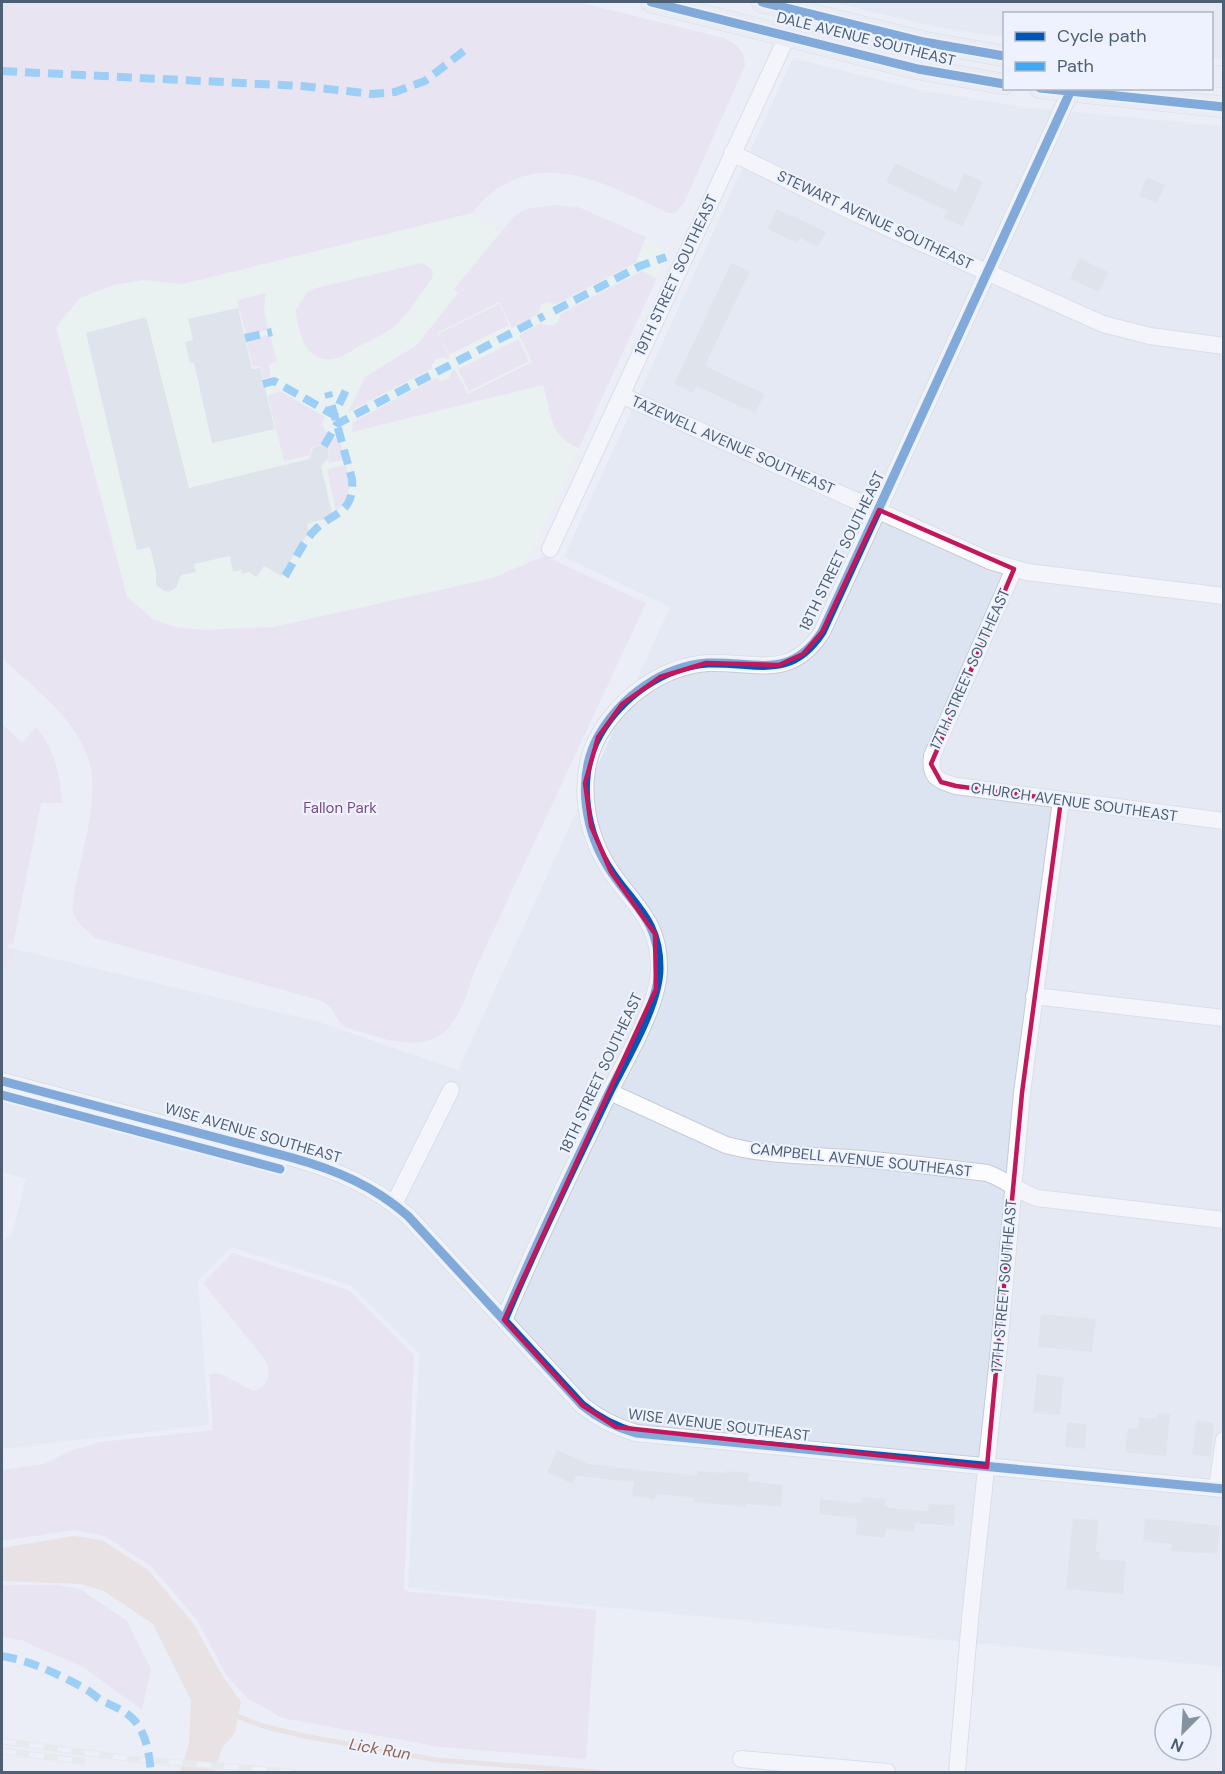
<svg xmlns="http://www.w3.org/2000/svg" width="1225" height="1774" viewBox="0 0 1225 1774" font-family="'DM Sans',sans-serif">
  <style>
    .residential { fill: #dce3f1 }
    .education { fill: #e9f3ec }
    .green { fill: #e4d8ee }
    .water { fill: #e5d3ce }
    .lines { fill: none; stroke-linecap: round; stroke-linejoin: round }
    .stream { stroke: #e5d3ce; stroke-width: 5 }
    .building { fill: #d1d7e0 }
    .minor-casing { stroke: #c6ccd5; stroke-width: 18 }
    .major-casing { stroke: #c3cad2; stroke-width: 22 }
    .minor { stroke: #fcfcfe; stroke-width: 16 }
    .major { stroke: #e6e9f2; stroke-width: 21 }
    .rail-casing { stroke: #e2e5e2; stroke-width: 7 }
    .rail { stroke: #edf2fe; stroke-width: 4.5; stroke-dasharray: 14; stroke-linecap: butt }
    .quiet { stroke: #3fa9f5; stroke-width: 8; stroke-dasharray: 15 8; stroke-linecap: butt }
    .cycleway-casing { stroke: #edf2fe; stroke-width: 13 }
    .cycleway { stroke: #0057b8; stroke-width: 9 }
    .marked { fill: none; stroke: #c2185b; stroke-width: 4.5; stroke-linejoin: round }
    .labels { text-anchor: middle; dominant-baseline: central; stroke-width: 4.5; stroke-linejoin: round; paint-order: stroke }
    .street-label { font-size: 15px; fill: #4d6073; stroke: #edf2fe }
    .park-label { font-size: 15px; fill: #7b4c84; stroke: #edf2fe }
    .water-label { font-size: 16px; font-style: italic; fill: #92644f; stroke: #edf2fe }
  </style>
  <rect width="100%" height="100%" fill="#ebeef6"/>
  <path class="residential" d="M830,2H1223V59L1212,58V14H1004V37L937,27Z
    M793,58L921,90L1022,107L1223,126V1667L408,1588L419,1353L352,1286L231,1247L198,1280L209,1425L2,1449V1242L12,1234L26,1179L2,1172V946L316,1021L458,1070L670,607L564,557Z"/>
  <path class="education" d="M553,205L578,207L659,244L666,257L526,564L489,579L273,627L203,630L175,627L153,619L127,597L56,327L80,298L113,285L144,280L182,284L472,213L501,233L515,215L526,209Z"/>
  <path class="green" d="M2,2H578L724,38C737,44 745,51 745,66L684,203L675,213H667C601,180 529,142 472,213L182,284L144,280L113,285L80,298L56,327L127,597L153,619L175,627L203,630L273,627L489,579L545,556L646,603L475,970C469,987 464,1007 453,1022C428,1059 378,1037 345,1027C332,1017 338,1009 319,1000L95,938C88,931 78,924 74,915C70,905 75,889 77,879C84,846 99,793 89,761C75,717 34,688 2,658Z
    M553,205L578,207L646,237L637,259V262L556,304L547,302L542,304L538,314L512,328L499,302L437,333L450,359C441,356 432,358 431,369L348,412L365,377L417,345L458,293L454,289L515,215L526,209Z
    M422,263L431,269L433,274L431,280C420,295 410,311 397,324C386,333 374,339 361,345C354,350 345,355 337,358C307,366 298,334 296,310L307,292L316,288Z
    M642,271L657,278L579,448C548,436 552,413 543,385L352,432L353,422L436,378L442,381L448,379L454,368L468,394L532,362L519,335L541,323C551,328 560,325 560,314Z
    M266,293L264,308L268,330L246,335L237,300Z
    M499,304L509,325L449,355L438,334Z
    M270,335L277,362L269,364L271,377L263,379L260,366L253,367L246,340Z
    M519,339L529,361L469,391L458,369Z
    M280,391L325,417L322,423L327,434L321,444L311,447L310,455L284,461L268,396Z
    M333,438L340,440L345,460L328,463L330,455L328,448Z
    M346,465C351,483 351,499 336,512L327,469Z
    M2,724L22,743L36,727C54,749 61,774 62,803H41L13,945L7,944L12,954L8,966L2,970Z
    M233,1253L349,1290L414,1355L404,1591L596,1610L586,1759L440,1747L282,1718L247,1698L226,1675L197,1620L151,1566L104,1536L74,1530L2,1541V1470L44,1464L70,1451L100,1442L213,1430L209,1374H221L253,1391C269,1386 271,1375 266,1361L203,1283Z
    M2,1585H57L80,1589L127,1621L151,1669L142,1710L83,1667L21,1640L2,1637Z"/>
  <path class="water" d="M74,1536L102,1540L148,1570L193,1623L222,1675L241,1702L235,1733L222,1748L214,1772H180L189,1743L191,1700L153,1624L104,1591L80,1584L2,1581V1548Z"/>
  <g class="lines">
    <path class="stream" d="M234,1715L263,1726L304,1736L437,1760L598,1772"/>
  </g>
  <path class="building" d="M895,163L956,192L964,173L983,182L963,226L944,218L947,211L886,182Z
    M1147,177L1165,185L1157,203L1139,196Z
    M777,209L826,232L818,247L800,238L797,243L767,229Z
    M1079,258L1108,272L1099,292L1070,279Z
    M731,263L750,271L705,366L765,394L755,413L696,386L693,393L674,384Z
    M238,308L252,369L260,368L275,429L212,443L194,363H190L185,342L193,340L188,319Z
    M146,317L189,488L309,459L313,448L319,445L327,447L328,450L329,457L321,466L333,517L307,524L309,532L281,576L264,566L257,577L249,572L242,574L241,570L233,572L230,556L194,564L196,572L181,575L176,588L169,592L164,591L156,585V572L150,547L137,550L86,333Z
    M1041,1314L1096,1319L1092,1352L1038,1347Z
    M1037,1374L1064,1377L1060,1415L1033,1413Z
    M1157,1413L1170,1414L1166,1456L1129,1453L1125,1451L1128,1428L1138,1429L1139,1417L1157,1419Z
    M1196,1420L1214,1423L1211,1457L1192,1455Z
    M1067,1422L1087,1424L1085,1449L1065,1447Z
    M557,1450L588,1464L697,1476V1471L725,1473V1471L749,1473L748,1481L783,1485L781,1507L746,1504V1507L694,1502L695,1498L669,1495L655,1494V1499L632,1496L634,1482L576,1476L573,1484L547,1472Z
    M862,1497L886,1499L885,1505L888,1506V1508L928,1511L929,1504L955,1505L954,1526L915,1523L914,1532L886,1529L885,1538L856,1535L857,1518L819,1514L820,1499L861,1503Z
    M1073,1518L1098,1520L1096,1552H1100L1099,1559L1126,1561L1123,1594L1066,1589Z
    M1145,1518L1220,1526L1217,1554L1171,1551L1172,1544L1143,1541Z"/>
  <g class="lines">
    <g class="minor-casing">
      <path id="minor" d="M732,153L857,214L1103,324L1150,336L1224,346
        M621,395L990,561L1027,572L1224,596
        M550,549L803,2
        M1014,569L932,756C929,777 938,781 956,786L1224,821
        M1034,996L1224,1018
        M2,1081L293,1158C336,1170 374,1186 408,1216L582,1405C599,1419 615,1427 636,1433L1224,1489
        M610,1092L726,1145C770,1157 818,1155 863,1159C904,1163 946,1168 987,1173C1005,1179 1019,1192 1037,1198L1224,1220
        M394,1204L451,1090
        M504,1320C536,1243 573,1168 609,1093C626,1059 659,1005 659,968C659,921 636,908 612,873C585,834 575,778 599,735C621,697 663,666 708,663C756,661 790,681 822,632L1072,88
        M1217,1488L1224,1440
        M741,1759L887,1772
        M957,1772L970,1619L999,1348L1022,1093L1061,800"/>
    </g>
    <g class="major-casing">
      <path id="major" d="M651,2L918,69L1004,84
        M762,2L924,42L1004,56
        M1212,76L1224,77
        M1040,88L1224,107"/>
    </g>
    <use href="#minor" class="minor"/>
    <use href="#major" class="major"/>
    <g class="rail-casing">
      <path id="rail" d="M2,1741L132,1759L293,1772
        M2,1751L82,1761"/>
    </g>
    <use href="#rail" class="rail"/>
    <path class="quiet" d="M2,71L302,86L372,94L395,92L425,81L469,47
      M554,311L640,266L666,257
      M245,338L272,332
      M263,384L274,381L334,415L349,384
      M324,446L337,424L544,316
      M285,576C294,562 302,544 313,532C331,512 355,515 352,479L328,392
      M2,1656C31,1661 58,1674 84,1688C92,1692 98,1700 107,1703C117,1708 127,1712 134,1720C147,1735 149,1754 151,1772"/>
    <g class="cycleway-casing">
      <path id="cycleway" d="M651,2L918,69L1004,84
        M762,2L924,42L1004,56
        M1040,88L1224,107
        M2,1081L293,1158C336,1170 374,1186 408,1216L582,1405C599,1419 615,1427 636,1433L1224,1489
        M2,1095L280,1169
        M504,1320C536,1243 573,1168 609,1093C626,1059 659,1005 659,968C659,921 636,908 612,873C585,834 575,778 599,735C621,697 663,666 708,663C756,661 790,681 822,632L1072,88"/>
    </g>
    <use href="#cycleway" class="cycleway"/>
  </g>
  <path d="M0 0H1225V1774H0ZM879,510L1014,569L931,764L941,782L956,786L1061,800L1022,1093L987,1467L616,1427L582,1405L504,1320L656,989L655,934L611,872L591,826L585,783L598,737L622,704L660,677L706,663L779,665L803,654L822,632Z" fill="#ebeef6" fill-opacity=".55" fill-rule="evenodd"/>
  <path class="marked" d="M879,510L1014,569L931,764L941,782L956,786L1061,800L1022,1093L987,1467L616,1427L582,1405L504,1320L656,989L655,934L611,872L591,826L585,783L598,737L622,704L660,677L706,663L779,665L803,654L822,632Z"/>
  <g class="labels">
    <g class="street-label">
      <text transform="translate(866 39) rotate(14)">DALE AVENUE SOUTHEAST</text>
      <text transform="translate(875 220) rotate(25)">STEWART AVENUE SOUTHEAST</text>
      <text transform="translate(676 275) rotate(-65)">19TH STREET SOUTHEAST</text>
      <text transform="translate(733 445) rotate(24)">TAZEWELL AVENUE SOUTHEAST</text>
      <text transform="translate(842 551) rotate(-64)">18TH STREET SOUTHEAST</text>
      <text transform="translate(970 669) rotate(-66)">17TH STREET SOUTHEAST</text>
      <text transform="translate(1074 802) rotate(8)">CHURCH AVENUE SOUTHEAST</text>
      <text transform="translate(601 1073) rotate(-65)">18TH STREET SOUTHEAST</text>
      <text transform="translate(253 1133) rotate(16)">WISE AVENUE SOUTHEAST</text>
      <text transform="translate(861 1160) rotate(6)">CAMPBELL AVENUE SOUTHEAST</text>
      <text transform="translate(1004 1286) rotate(-85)">17TH STREET SOUTHEAST</text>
      <text transform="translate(719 1425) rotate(7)">WISE AVENUE SOUTHEAST</text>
    </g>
    <g class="park-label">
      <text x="340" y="808">Fallon Park</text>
    </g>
    <g class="water-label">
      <text transform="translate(380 1749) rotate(10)">Lick Run</text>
    </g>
  </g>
  <rect width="1225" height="1774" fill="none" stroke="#4d6073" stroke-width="6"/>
  <rect x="1003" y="12" width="210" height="78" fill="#edf2fe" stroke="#adb8c6" stroke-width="1.5"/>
  <rect x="1015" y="32" width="30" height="9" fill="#0057b8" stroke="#adb8c6" stroke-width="1.5"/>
  <text x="1057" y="42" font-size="18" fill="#4d6073">Cycle path</text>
  <rect x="1015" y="62" width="30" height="9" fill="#3fa9f5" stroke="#adb8c6" stroke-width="1.5"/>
  <text x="1057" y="72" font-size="18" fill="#4d6073">Path</text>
  <g transform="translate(1183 1732) rotate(204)"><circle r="28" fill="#edf2fe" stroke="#adb8c6" stroke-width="1.5"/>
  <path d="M0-4.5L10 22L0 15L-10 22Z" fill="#8492a1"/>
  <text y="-9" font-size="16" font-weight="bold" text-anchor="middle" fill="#4d6073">N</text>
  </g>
</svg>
